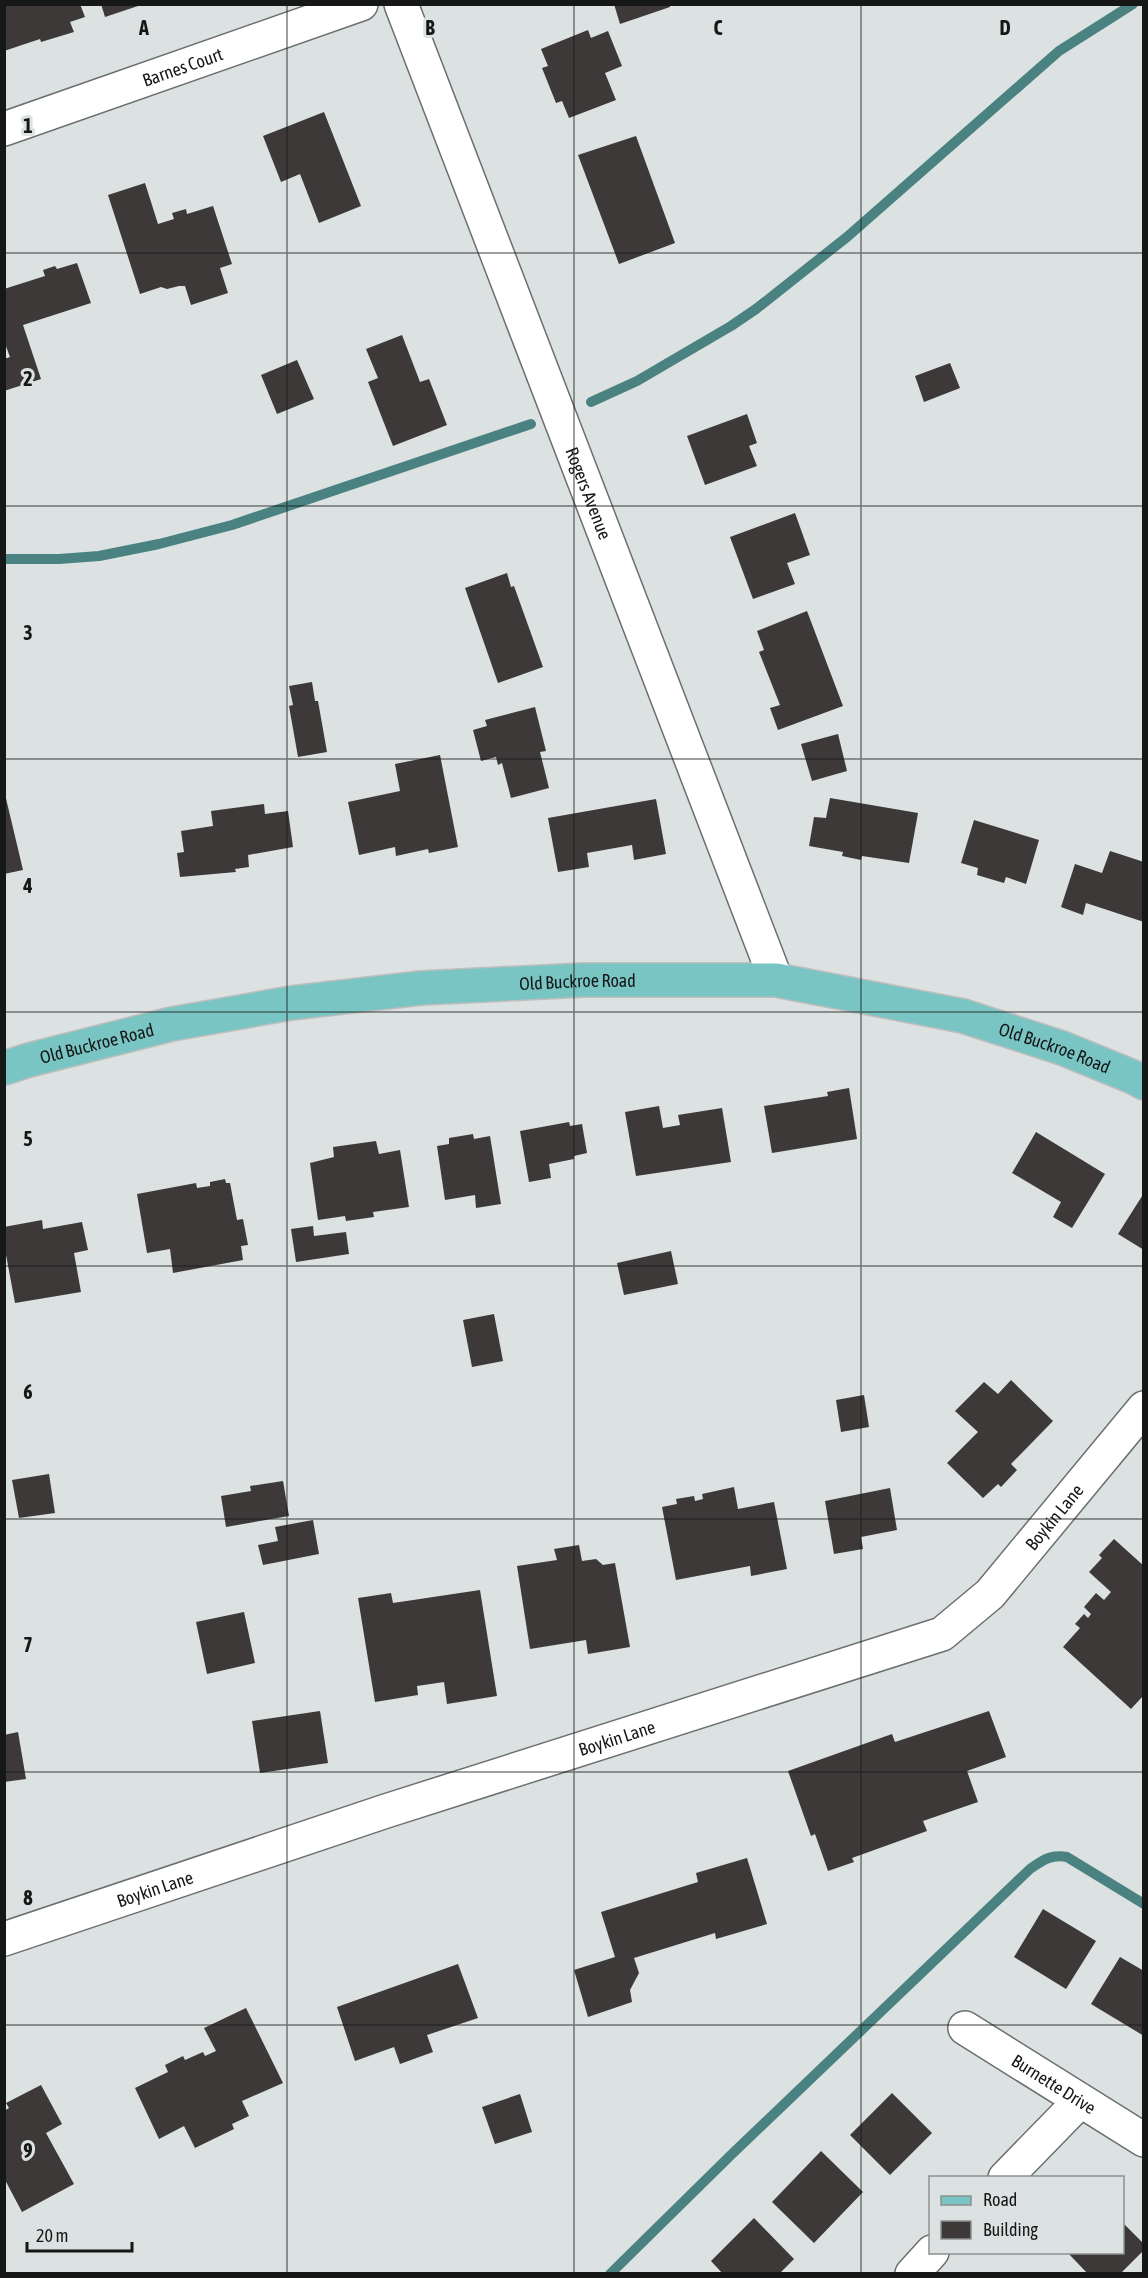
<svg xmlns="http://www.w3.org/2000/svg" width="1148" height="2278" viewBox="0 0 1148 2278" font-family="'Asap Condensed',sans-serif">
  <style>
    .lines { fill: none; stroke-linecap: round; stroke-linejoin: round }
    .stream { stroke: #498281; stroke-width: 10 }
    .building { fill: #3d3939 }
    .minor-casing { stroke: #6b6f6f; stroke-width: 36 }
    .major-casing { stroke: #bebebe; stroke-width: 36 }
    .minor { stroke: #fff; stroke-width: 33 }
    .major { stroke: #79c5c4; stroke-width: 33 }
    .grid { fill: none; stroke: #161717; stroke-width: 1.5; stroke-opacity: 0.55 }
    .labels { text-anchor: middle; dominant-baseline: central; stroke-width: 6; stroke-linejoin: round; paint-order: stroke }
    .street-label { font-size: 18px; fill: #161717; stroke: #dce1e1 }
    .grid-label { font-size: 20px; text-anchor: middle; font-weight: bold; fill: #161717; stroke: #dce1e1; stroke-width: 6; stroke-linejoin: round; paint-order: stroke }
  </style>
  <rect width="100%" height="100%" fill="#dce1e1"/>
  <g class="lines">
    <path class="stream" d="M591,402L637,381L731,326L756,309L847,237L1059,51L1133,4
      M4,559H59L99,556L159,544L232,525L531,424
      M610,2274L732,2154L1030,1869C1043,1860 1051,1854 1067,1857L1144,1904"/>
  </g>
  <path class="building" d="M4,4H80L85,17L70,22L74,32L41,42L40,39L4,51Z
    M101,4H141V5L105,17Z
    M614,4H669L670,7L620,24Z
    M588,30L591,38L608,31L622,66L605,73L616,100L569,118L562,101L556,103L542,68L548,66L541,49Z
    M324,112L361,206L319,223L300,174L281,182L263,136Z
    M636,136L675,243L619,264L578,155Z
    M145,183L158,224L174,219L172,213L186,209L187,214L213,206L232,264L220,268L228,293L191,305L185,286H179L167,289L161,287L140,294L108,195Z
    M77,263L91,303L23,325L41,379L4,391V359L10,357L4,341V289L45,276L43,270L55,266L57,269Z
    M402,335L420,382L429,379L447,425L393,446L368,382L378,378L366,349Z
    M297,360L314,399L277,414L261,375Z
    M950,363L960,388L924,402L915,376Z
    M747,414L757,443L749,446L757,466L705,485L687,436Z
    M795,513L810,555L787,563L795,584L753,599L730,537Z
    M507,573L511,587L514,586L543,667L498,683L465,588Z
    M807,611L843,706L778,730L770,708L780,705L759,652L764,650L757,631Z
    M312,682L315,701H318L327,752L298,757L289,706L293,705L289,686Z
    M535,707L546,751L540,752L549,788L511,798L502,763L498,765L496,757L481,761L473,730L487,726L485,720Z
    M838,734L847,771L812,781L801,744Z
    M440,755L458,847L429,853L428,849L396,856L395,847L359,855L348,802L400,791L395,764Z
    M4,790L23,870L4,874Z
    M830,798L918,813L909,863L862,856L861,860L842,856L843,852L809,846L814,817L826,818Z
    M656,799L666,854L634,860L632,845L587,853L589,867L558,872L548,818Z
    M264,804L265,814L288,811L293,847L248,855L249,867L235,869L236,872L180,877L177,853L184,852L181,831L213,826L211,811Z
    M974,820L1039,840L1026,884L1006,877L1004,883L977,875L978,868L961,863Z
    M1110,851L1144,862V922L1086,903L1083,915L1061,907L1075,864L1102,873Z
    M849,1088L857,1139L772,1153L764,1106L828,1096L827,1092Z
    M659,1106L663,1128L680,1125L678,1115L722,1108L731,1162L636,1176L625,1112Z
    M569,1122L570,1126L582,1124L587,1153L574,1156V1159L549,1164L551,1178L529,1182L520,1131Z
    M1036,1132L1105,1174L1072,1228L1053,1217L1061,1202L1012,1173Z
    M473,1134L474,1139L490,1136L501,1204L476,1208L475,1195L445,1200L437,1146L449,1144V1138Z
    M376,1141L379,1154L400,1150L409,1207L373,1212L374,1217L346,1221L345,1216L318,1220L310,1163L334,1157L333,1147Z
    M225,1179L226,1183H230L237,1220L243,1219L248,1245L241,1246L243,1260L173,1273L170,1249L147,1253L137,1194L196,1183L197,1188L210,1186V1182Z
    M1144,1193V1250L1118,1234Z
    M42,1220L43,1229L82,1222L88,1250L74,1253L81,1292L15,1303L4,1244V1227Z
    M313,1226L314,1236L346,1232L349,1254L296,1262L291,1229Z
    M671,1251L678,1284L624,1295L617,1263Z
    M494,1314L503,1361L472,1367L463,1320Z
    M1011,1380L1053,1421L1011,1464L1017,1470L1001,1487L998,1484L983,1498L947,1463L978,1432L955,1411L984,1382L998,1394Z
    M864,1395L869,1427L841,1432L836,1400Z
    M49,1474L55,1513L19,1518L12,1480Z
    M283,1481L289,1516L226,1527L221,1496L251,1491L250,1486Z
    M734,1487L738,1509L774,1502L787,1569L751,1576L750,1566L676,1580L662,1507L677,1504L676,1499L694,1496L695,1501L703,1499L702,1494Z
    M890,1488L897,1530L861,1537L863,1549L834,1554L825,1501Z
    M313,1520L319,1554L263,1565L258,1545L278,1541L275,1527Z
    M1114,1539L1144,1566V1695L1131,1709L1063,1647L1080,1628L1075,1624L1084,1614L1088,1618L1091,1614L1084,1607L1096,1593L1104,1600L1111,1592L1089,1572L1102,1558L1099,1555Z
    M579,1545L582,1561L596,1559L603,1565L615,1563L630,1647L588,1654L586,1640L530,1649L517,1566L557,1560L554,1549Z
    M480,1590L497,1696L447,1704L444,1682L417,1686L418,1695L375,1702L358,1598L391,1593L393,1603Z
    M244,1612L255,1663L207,1674L196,1622Z
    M320,1711L328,1763L260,1773L252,1721Z
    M989,1711L1006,1757L967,1771L978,1802L923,1821L927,1831L852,1858L854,1862L828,1871L815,1834L811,1836L788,1771L892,1734L895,1742Z
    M18,1732L26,1779L4,1782V1735Z
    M747,1858L767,1924L716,1939L715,1933L634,1958L639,1973L630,1990L632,2002L588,2017L574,1970L615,1957L601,1912L698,1882L696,1873Z
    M1043,1909L1096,1941L1066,1989L1014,1957Z
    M1120,1957L1144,1971V2036L1091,2004Z
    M458,1964L478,2018L427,2035L433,2052L400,2064L394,2047L355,2061L337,2007Z
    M246,2008L283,2083L242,2101L249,2116L232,2124L234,2129L195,2148L184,2126L159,2139L135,2088L168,2072L165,2065L183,2056L185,2060L203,2052L205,2056L216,2051L204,2028Z
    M41,2085L62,2124L46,2133L74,2184L22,2212L4,2178V2111L9,2108L6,2103Z
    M892,2093L932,2133L890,2175L850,2135Z
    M520,2094L532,2132L495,2144L482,2107Z
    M821,2151L863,2192L814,2243L772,2202Z
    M754,2218L794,2259L779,2274H723L711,2261Z
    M1122,2222L1144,2244V2250L1120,2274H1088L1067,2252H1122Z"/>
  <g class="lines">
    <g class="minor-casing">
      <g id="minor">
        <path id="s1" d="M401,4L776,980"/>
        <path id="s2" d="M4,129L361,4"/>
        <path id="s3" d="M4,1939L386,1811L942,1634L990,1594L1144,1408"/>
        <path id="s4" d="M965,2028L1144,2140"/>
        <path d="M1005,2178L1080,2101"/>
        <path d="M912,2274L932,2252"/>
      </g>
    </g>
    <g class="major-casing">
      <g id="major">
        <path id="s5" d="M4,1068L29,1060L172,1024L291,1003L421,988L584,980H776L963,1016L1062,1048L1133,1077L1144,1083"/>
      </g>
    </g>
    <use href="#minor" class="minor"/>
    <use href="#major" class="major"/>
  </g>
  <path class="grid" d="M287,4V2274M574,4V2274M861,4V2274M4,253H1144M4,506H1144M4,759H1144M4,1012H1144M4,1266H1144M4,1519H1144M4,1772H1144M4,2025H1144"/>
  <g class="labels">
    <g class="street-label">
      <text stroke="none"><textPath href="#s2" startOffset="189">Barnes Court</textPath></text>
      <text stroke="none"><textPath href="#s1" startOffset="524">Rogers Avenue</textPath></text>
      <text stroke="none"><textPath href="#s5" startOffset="582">Old Buckroe Road</textPath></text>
      <text stroke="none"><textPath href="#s5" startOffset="96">Old Buckroe Road</textPath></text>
      <text stroke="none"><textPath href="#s5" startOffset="1068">Old Buckroe Road</textPath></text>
      <text stroke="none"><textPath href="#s3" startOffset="1149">Boykin Lane</textPath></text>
      <text stroke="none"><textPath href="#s3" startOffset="645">Boykin Lane</textPath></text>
      <text stroke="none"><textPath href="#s3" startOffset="159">Boykin Lane</textPath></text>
      <text stroke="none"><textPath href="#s4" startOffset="105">Burnette Drive</textPath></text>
    </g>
  </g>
  <g class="grid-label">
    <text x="144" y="35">A</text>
    <text x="430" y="35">B</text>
    <text x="718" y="35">C</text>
    <text x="1005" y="35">D</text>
    <text x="28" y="133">1</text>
    <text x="28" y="386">2</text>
    <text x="28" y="640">3</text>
    <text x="28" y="893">4</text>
    <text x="28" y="1146">5</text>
    <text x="28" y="1399">6</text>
    <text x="28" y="1652">7</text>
    <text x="28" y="1905">8</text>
    <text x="28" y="2158">9</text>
  </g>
  <rect width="1148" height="2278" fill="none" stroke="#161717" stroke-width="12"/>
  <rect x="929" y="2176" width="195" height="78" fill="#dce1e1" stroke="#8d9090" stroke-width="1.5"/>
  <rect x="941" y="2196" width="30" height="9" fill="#79c5c4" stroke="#8d9090" stroke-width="1.5"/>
  <text x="983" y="2206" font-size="18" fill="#161717">Road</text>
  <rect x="941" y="2221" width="30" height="18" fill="#3d3939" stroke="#8d9090" stroke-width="1.5"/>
  <text x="983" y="2236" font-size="18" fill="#161717">Building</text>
  <path d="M27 2242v9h105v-9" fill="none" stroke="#161717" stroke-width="3"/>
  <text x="36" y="2242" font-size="18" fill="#161717" stroke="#dce1e1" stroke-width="4.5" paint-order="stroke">20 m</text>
</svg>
